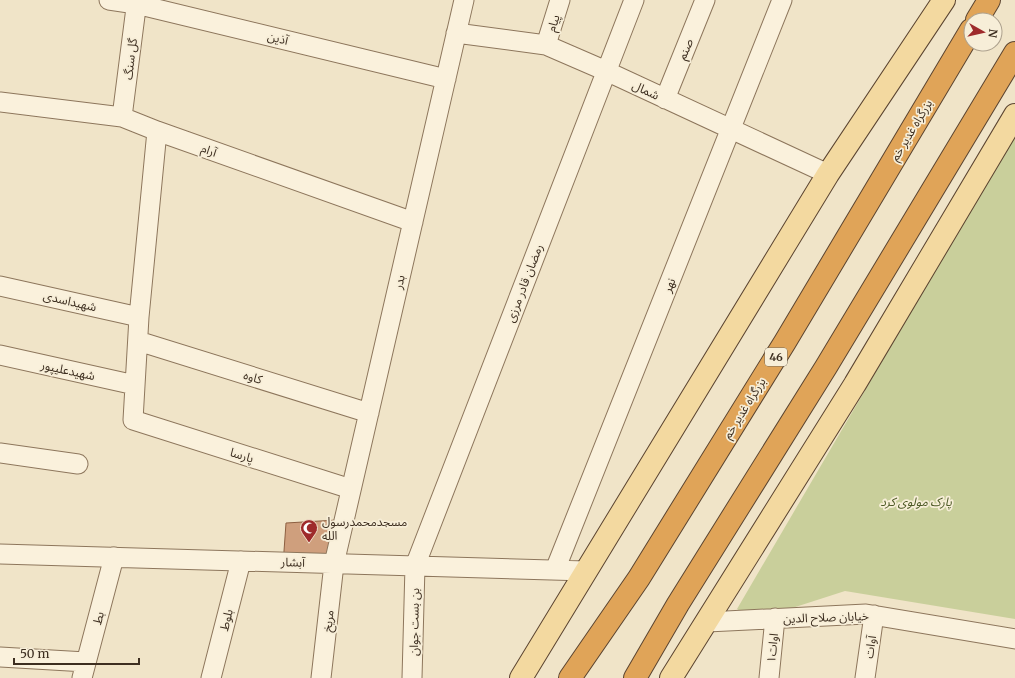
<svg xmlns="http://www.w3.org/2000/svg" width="1015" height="678" viewBox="0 0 1015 678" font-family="Merriweather,'Noto Sans Arabic',serif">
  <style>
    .green { fill: #c9cf9b }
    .building { fill: #cf9f7d; stroke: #8d5f41 }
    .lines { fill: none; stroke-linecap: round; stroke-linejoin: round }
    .minor-casing { stroke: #8d765c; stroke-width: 21 }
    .major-casing { stroke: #5b4430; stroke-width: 24 }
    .highway-casing { stroke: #5b4430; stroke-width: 24 }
    .minor { stroke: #faf1dc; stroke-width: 19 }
    .major { stroke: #f3d9a0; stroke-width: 22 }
    .highway { stroke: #e0a458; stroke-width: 22 }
    .labels { text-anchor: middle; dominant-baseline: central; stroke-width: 3.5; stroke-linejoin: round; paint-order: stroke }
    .shield { fill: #f7eed8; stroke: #756857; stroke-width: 1 }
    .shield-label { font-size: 11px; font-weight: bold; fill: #3d2e20 }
    .street-label { font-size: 12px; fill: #3d2e20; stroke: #f7eed8 }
    .park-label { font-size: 12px; font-style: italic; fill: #4d5a26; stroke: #f7eed8 }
    .poi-label { font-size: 12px; fill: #3d2e20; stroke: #f7eed8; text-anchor: start }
  </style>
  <rect width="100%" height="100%" fill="#f0e4c8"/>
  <path class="green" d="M1015,134V619L845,591L755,620L737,609Z"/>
  <path class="building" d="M337,520L331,562L283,565L286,523Z"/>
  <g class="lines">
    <g class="minor-casing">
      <path id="minor" d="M109,0L136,4L446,79
        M456,33L546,45L606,71L828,174
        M546,45L560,0
        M665,99L705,0
        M0,102L122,117L157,131L413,222
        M122,117L137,0
        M157,131L139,317L133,420L351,489
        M0,286L139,317
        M138,341L369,413
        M0,355L135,385
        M0,453L78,464
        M0,554L586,571
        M555,570L782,0
        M707,622L866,614L1015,639
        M0,657L86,662
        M82,678L114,557
        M211,678L241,561
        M321,678L334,564L464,0
        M412,678L415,566L634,0
        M769,678L775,618
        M865,678L874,615"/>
    </g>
    <g class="major-casing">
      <path id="major" d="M521,678L828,174L944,0
        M671,678L855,384L1015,115"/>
    </g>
    <g class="highway-casing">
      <path id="highway" d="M977,20L989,0
        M570,678L639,578L785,342L971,30
        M635,678L678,604L826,367L1015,53"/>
    </g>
    <use href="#minor" class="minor"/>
    <use href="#major" class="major"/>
    <use href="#highway" class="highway"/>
  </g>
  <defs>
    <g id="mosque-pin" transform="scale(0.9)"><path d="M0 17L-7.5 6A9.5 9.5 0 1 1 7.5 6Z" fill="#9e2a2b" stroke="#f7eed8"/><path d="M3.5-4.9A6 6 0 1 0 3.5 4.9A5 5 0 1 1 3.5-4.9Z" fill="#fff"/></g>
  </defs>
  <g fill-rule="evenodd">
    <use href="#mosque-pin" x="309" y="528"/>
  </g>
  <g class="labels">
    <rect class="shield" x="765" y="348" width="22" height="18" rx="3"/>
    <g class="shield-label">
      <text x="776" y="357">46</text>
    </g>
    <g class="street-label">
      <text transform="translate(553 23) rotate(-73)">پیام</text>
      <text transform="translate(278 38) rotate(14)">آذین</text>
      <text transform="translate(685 49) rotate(-68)">صنم</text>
      <text transform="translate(130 59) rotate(-83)">گل سنگ</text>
      <text transform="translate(646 90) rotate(25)">شمال</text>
      <text transform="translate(911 130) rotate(-59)">بزرگراه غدیر خم</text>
      <text transform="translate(209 150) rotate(20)">آرام</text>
      <text transform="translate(399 282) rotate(-77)">بدر</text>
      <text transform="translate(524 283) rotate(-69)">رمضان قادر مرزی</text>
      <text transform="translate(669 285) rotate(-68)">نهر</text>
      <text transform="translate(70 301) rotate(13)">شهیداسدی</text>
      <text transform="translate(68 370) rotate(12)">شهیدعلیپور</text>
      <text transform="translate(253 377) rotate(17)">کاوه</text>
      <text transform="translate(744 408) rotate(-58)">بزرگراه غدیر خم</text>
      <text transform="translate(242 455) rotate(17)">پارسا</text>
      <text transform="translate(293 562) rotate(2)">آبشار</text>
      <text transform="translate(826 617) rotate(-2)">خیابان صلاح الدین</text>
      <text transform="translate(98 618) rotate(-75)">بط</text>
      <text transform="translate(226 620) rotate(-76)">بلوط</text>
      <text transform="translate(328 621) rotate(-84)">مریخ</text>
      <text transform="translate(414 622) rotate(-89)">بن بست جوان</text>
      <text transform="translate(870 647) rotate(-82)">آوات</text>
      <text transform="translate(772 648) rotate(-84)">اوات۱</text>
    </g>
    <g class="park-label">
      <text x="916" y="501">پارک مولوی کرد</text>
    </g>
    <g class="poi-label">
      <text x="322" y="521">مسجدمحمدرسول<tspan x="322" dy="14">الله</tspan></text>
    </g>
  </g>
  <g transform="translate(983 32) rotate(98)"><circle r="19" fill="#f7eed8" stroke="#ada18e"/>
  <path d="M0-3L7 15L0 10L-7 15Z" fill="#9e2a2b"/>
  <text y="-6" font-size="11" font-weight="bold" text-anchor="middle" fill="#3d2e20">N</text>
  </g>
  <path d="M14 658v6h125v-6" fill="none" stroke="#3d2e20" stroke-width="2"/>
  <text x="20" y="658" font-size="12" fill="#3d2e20" stroke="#f7eed8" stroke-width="3" paint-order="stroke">50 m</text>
</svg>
